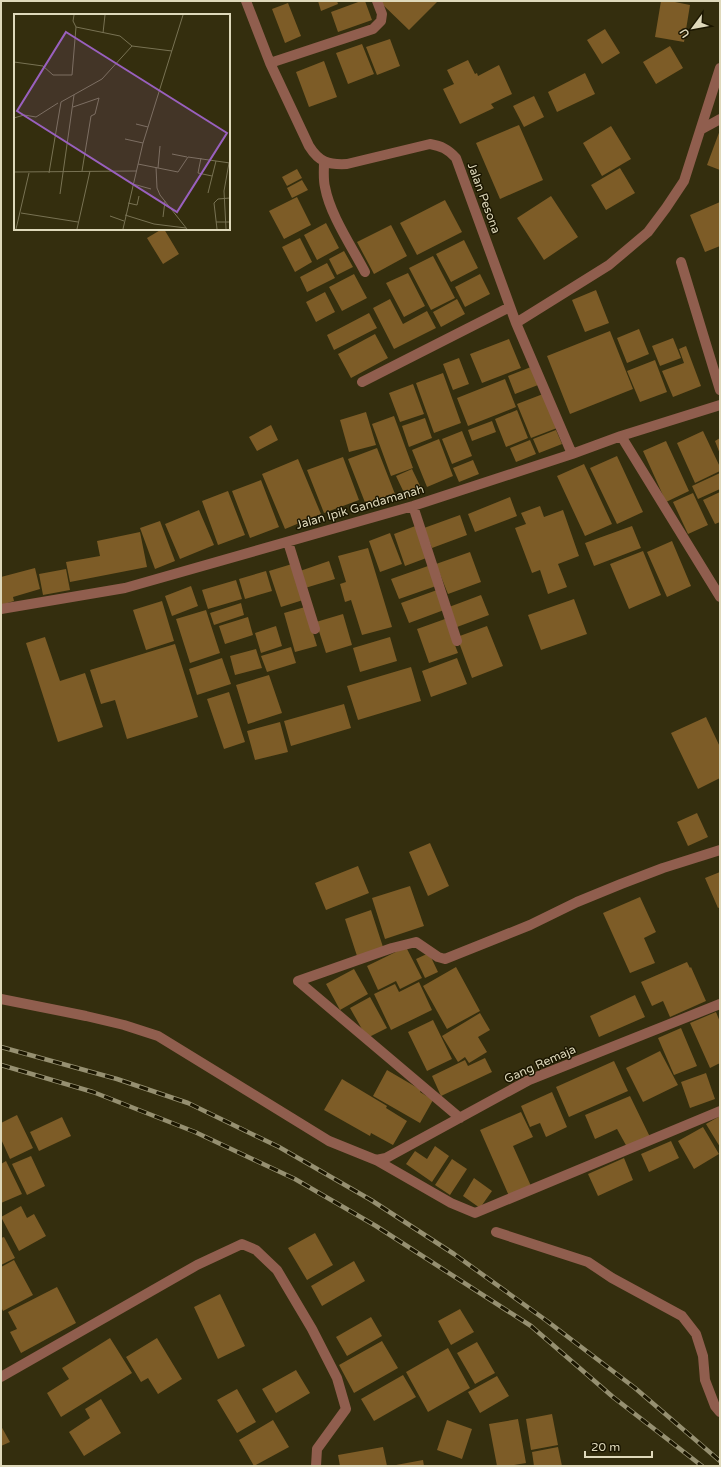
<svg xmlns="http://www.w3.org/2000/svg" width="721" height="1467" viewBox="0 0 721 1467" font-family="'Varela Round',sans-serif">
  <style>
    .building { fill: #7d5c27 }
    .lines { fill: none; stroke-linecap: round; stroke-linejoin: round }
    .minor { stroke: #905e4e; stroke-width: 10 }
    .rail-casing { stroke: #969071; stroke-width: 4.5 }
    .rail { stroke: #1b1600; stroke-width: 3; stroke-dasharray: 9; stroke-linecap: butt }
    .labels { text-anchor: middle; dominant-baseline: central; stroke-width: 3; stroke-linejoin: round; paint-order: stroke }
    .street-label { font-size: 12px; fill: #dfd9bb; stroke: #1b1600 }
    .inset-road { fill: none; stroke: #787253; stroke-width: 1 }
    .view { fill: #9960be; fill-opacity: 0.15; stroke: #9960be; stroke-width: 2 }
    .inset-edge { fill: none; stroke: #dfd9bb; stroke-width: 2 }
  </style>
  <rect width="100%" height="100%" fill="#342e0e"/>
  <path class="building" d="M318,1H337L338,4L321,11Z
    M361,1H365L372,20L338,32L331,12Z
    M381,1H438L409,30L380,2Z
    M661,1H670L690,5L684,42L655,37Z
    M288,3L301,36L285,43L272,9Z
    M605,29L620,53L602,64L587,40Z
    M390,39L400,66L377,75L366,47Z
    M362,44L374,74L348,84L336,53Z
    M670,46L683,68L656,84L643,62Z
    M468,60L475,74L477,73L478,76L499,65L512,94L491,104L494,108L460,124L443,89L454,84L447,70Z
    M324,61L337,97L309,107L296,72Z
    M585,73L595,94L557,112L548,92Z
    M534,96L544,117L524,127L513,106Z
    M519,125L543,180L500,199L476,143Z
    M611,126L631,159L602,176L583,143Z
    M720,130V170L707,165Z
    M620,168L635,193L606,210L591,185Z
    M297,169L302,178L287,186L282,177Z
    M302,180L308,190L292,198L287,188Z
    M551,196L578,237L544,260L517,218Z
    M297,197L311,225L284,239L269,211Z
    M445,200L462,232L417,255L400,223Z
    M720,202V246L705,252L690,215Z
    M326,223L339,248L317,260L304,235Z
    M391,225L407,256L374,274L357,242Z
    M162,229H164L179,254L163,264L147,238Z
    M300,238L312,262L295,272L282,247Z
    M464,240L478,268L451,282L436,254Z
    M344,251L353,267L337,275L329,259Z
    M433,256L455,298L431,310L409,268Z
    M327,263L335,278L307,292L300,277Z
    M408,273L425,306L404,317L386,283Z
    M354,274L367,298L342,311L329,287Z
    M480,274L490,294L465,307L455,287Z
    M596,290L609,323L585,332L572,300Z
    M325,292L335,312L316,322L306,302Z
    M390,299L403,324L427,311L436,328L394,349L373,308Z
    M457,299L465,314L441,327L433,312Z
    M369,313L377,328L334,350L327,335Z
    M639,329L649,354L627,363L617,338Z
    M610,331L633,389L570,414L547,356Z
    M375,334L388,358L351,378L338,354Z
    M673,338L681,358L660,366L652,346Z
    M509,339L521,368L482,383L470,354Z
    M686,346L701,386L673,397L662,371L684,363L679,349Z
    M459,358L469,384L453,390L443,364Z
    M655,360L667,392L640,402L627,371Z
    M531,367L538,385L515,394L508,376Z
    M443,373L461,423L434,433L416,383Z
    M505,379L516,407L468,426L457,398Z
    M413,384L424,414L400,422L389,393Z
    M543,394L557,428L531,438L517,404Z
    M517,410L528,438L506,447L495,419Z
    M366,412L376,445L349,452L340,420Z
    M394,416L413,468L391,476L372,424Z
    M425,418L432,438L409,447L402,426Z
    M492,421L496,432L472,441L468,430Z
    M271,425L278,440L257,451L249,437Z
    M556,430L562,444L539,453L533,439Z
    M462,431L472,456L452,464L442,439Z
    M703,431L720,467V471L695,483L677,443Z
    M720,438V454L715,441Z
    M439,439L453,476L427,487L412,450Z
    M530,440L536,454L516,462L510,448Z
    M666,441L689,491L666,502L643,451Z
    M377,448L395,494L366,505L348,459Z
    M617,456L643,512L617,524L590,468Z
    M343,457L359,500L324,513L307,470Z
    M298,459L321,514L285,529L262,474Z
    M473,460L479,474L459,482L453,468Z
    M584,464L612,524L585,536L557,476Z
    M412,469L423,492L407,499L396,476Z
    M720,473V489L698,499L692,486Z
    M261,480L279,527L250,538L232,491Z
    M228,491L245,535L218,545L202,501Z
    M720,492V522L715,524L703,500Z
    M693,493L708,525L688,534L673,502Z
    M510,497L517,516L475,532L468,514Z
    M540,506L544,517L563,510L579,556L558,564L567,587L548,594L540,570L532,573L515,528L526,524L521,513Z
    M199,510L214,545L180,559L165,524Z
    M460,515L467,535L432,548L424,528Z
    M160,521L175,561L155,569L140,528Z
    M418,525L429,557L405,566L394,534Z
    M632,526L641,548L594,566L585,543Z
    M140,532L147,567L70,582L66,562L100,556L97,541Z
    M390,533L402,564L380,572L369,541Z
    M672,541L691,586L667,597L647,552Z
    M368,548L392,627L362,635L351,600L345,602L340,584L346,582L338,556Z
    M643,551L661,595L629,609L610,564Z
    M470,552L481,582L448,594L436,564Z
    M329,561L335,579L305,588L300,571Z
    M292,564L303,600L281,607L269,571Z
    M428,566L436,586L399,599L391,579Z
    M35,568L40,589L13,597L14,601L1,605V577Z
    M66,569L70,590L43,595L39,574Z
    M266,571L272,591L245,599L239,579Z
    M236,580L242,599L208,609L202,590Z
    M191,586L198,606L172,616L165,596Z
    M437,590L444,610L409,623L401,603Z
    M481,595L489,615L457,627L449,607Z
    M574,599L587,634L541,650L528,615Z
    M162,601L174,641L146,650L133,610Z
    M241,603L244,615L214,625L210,613Z
    M305,607L317,646L295,652L284,613Z
    M206,610L220,653L190,663L176,619Z
    M343,614L352,645L326,653L316,622Z
    M248,617L253,635L225,644L219,626Z
    M445,619L458,653L429,663L417,629Z
    M276,626L282,646L261,653L255,633Z
    M487,626L503,666L472,678L457,637Z
    M45,637L60,681L85,673L103,727L58,742L26,643Z
    M390,637L397,661L360,672L353,648Z
    M175,644L198,717L127,739L115,700L101,704L90,670Z
    M291,647L296,663L267,672L261,656Z
    M256,649L262,668L235,675L230,656Z
    M222,658L231,684L197,695L189,669Z
    M457,658L467,684L431,697L422,671Z
    M411,667L421,701L358,720L347,686Z
    M269,675L282,713L248,724L236,685Z
    M229,692L245,742L224,749L207,699Z
    M344,704L351,728L291,746L284,721Z
    M706,717L720,747V778L698,789L671,733Z
    M280,722L288,752L255,760L247,731Z
    M697,813L708,837L688,846L677,822Z
    M430,843L449,886L428,896L409,852Z
    M358,866L369,893L326,910L315,883Z
    M720,872V907L718,908L705,878Z
    M410,886L424,926L385,939L372,898Z
    M640,897L656,932L644,938L655,963L630,973L603,913Z
    M371,910L383,947L357,956L345,919Z
    M406,947L422,978L400,989L396,981L378,990L367,966Z
    M429,953L438,972L425,978L416,959Z
    M687,962L690,968L691,967L706,1001L670,1017L663,1001L652,1006L641,982Z
    M456,967L480,1011L447,1029L423,986Z
    M354,969L368,994L340,1010L326,984Z
    M419,982L432,1010L391,1030L374,994L395,984L399,992Z
    M635,995L645,1017L599,1037L590,1016Z
    M370,997L387,1028L367,1038L350,1008Z
    M716,1012L720,1022V1063L710,1068L690,1023Z
    M480,1013L490,1030L478,1037L487,1052L469,1063L465,1057L458,1062L442,1036Z
    M433,1020L452,1059L427,1071L408,1032Z
    M681,1028L697,1066L674,1075L658,1038Z
    M660,1051L678,1085L643,1102L626,1068Z
    M485,1058L492,1072L441,1096L432,1076L465,1060L468,1066Z
    M614,1061L628,1091L569,1117L556,1087Z
    M387,1070L421,1090L420,1092L433,1100L420,1123L373,1096Z
    M706,1073L715,1099L690,1108L681,1082Z
    M342,1079L387,1106L386,1108L407,1121L393,1145L371,1133L370,1136L324,1110Z
    M552,1092L567,1127L546,1137L540,1123L530,1127L521,1106Z
    M630,1096L650,1137L627,1147L617,1129L595,1139L585,1115Z
    M521,1112L533,1137L513,1146L531,1186L509,1196L480,1130Z
    M17,1115L33,1148L10,1159L1,1139V1123Z
    M720,1116V1147L706,1124Z
    M62,1117L71,1136L39,1151L30,1132Z
    M703,1127L719,1154L694,1169L678,1141Z
    M671,1141L679,1158L649,1172L641,1154Z
    M435,1146L449,1156L432,1182L406,1164L415,1151L427,1159Z
    M31,1156L45,1186L27,1195L12,1164Z
    M624,1158L633,1180L598,1196L588,1174Z
    M452,1159L467,1169L450,1195L435,1185Z
    M6,1161L22,1194L1,1203V1164Z
    M474,1178L492,1191L480,1208L463,1196Z
    M21,1206L27,1218L34,1214L46,1236L19,1251L1,1217Z
    M315,1233L333,1265L307,1280L288,1248Z
    M4,1237L15,1258L1,1265V1238Z
    M14,1260L33,1295L3,1311L1,1307V1267Z
    M354,1261L365,1281L322,1306L311,1286Z
    M57,1287L76,1323L21,1353L10,1332L17,1329L8,1312Z
    M220,1294L245,1346L218,1359L194,1307Z
    M460,1309L474,1332L451,1345L438,1321Z
    M371,1317L382,1336L347,1356L336,1337Z
    M110,1338L132,1373L61,1417L47,1393L69,1379L62,1368Z
    M157,1338L182,1379L158,1394L148,1378L141,1382L126,1357Z
    M382,1341L398,1368L354,1393L339,1365Z
    M477,1342L495,1373L475,1384L457,1353Z
    M448,1348L470,1388L428,1412L406,1372Z
    M296,1370L310,1393L276,1413L262,1389Z
    M403,1375L416,1397L374,1421L361,1399Z
    M497,1376L509,1396L480,1413L468,1392Z
    M237,1389L256,1422L237,1433L217,1400Z
    M101,1399L121,1433L84,1456L69,1432L90,1418L85,1409Z
    M552,1414L558,1445L531,1450L526,1419Z
    M518,1419L526,1463L508,1466H497L489,1424Z
    M273,1420L289,1447L254,1466L239,1440Z
    M447,1420L472,1429L462,1459L437,1450Z
    M1,1426L10,1442L1,1446Z
    M383,1447L387,1466H340L338,1455Z
    M558,1447L562,1466H534L532,1452Z
    M423,1460L424,1466H397L396,1465Z"/>
  <g class="lines">
    <path class="minor" d="M246,1L270,63L309,146C319,162 328,165 347,164L430,144C441,146 448,149 456,158L516,323L572,454
      M270,63L373,29L381,21L382,14L377,1
      M702,129L720,119
      M324,162C324,170 323,179 325,187C330,215 352,247 365,272
      M681,262L720,390
      M516,323L609,265L648,232L666,208L684,181L720,68
      M362,382L510,307
      M621,436L720,597
      M413,506L457,641
      M288,542L315,629
      M1,609L125,588L413,506L572,454L621,436L720,405
      M298,981L392,948L416,942L438,957L445,959L530,925L577,902L621,884L663,868L720,850
      M298,981L460,1118
      M1,999L86,1016L124,1025L158,1036L329,1141L376,1160L451,1203L475,1213L720,1111
      M376,1160L386,1158L529,1080L720,1004
      M496,1232L588,1262L612,1278L682,1316L696,1334L703,1356L705,1380L715,1406L720,1412
      M1,1377L197,1265L242,1244L256,1250L277,1270L312,1329L337,1378L346,1409L317,1449L316,1466"/>
    <g class="rail-casing">
      <path id="rail" d="M1,1047L117,1079L188,1103L279,1147L371,1200L454,1254L547,1321L635,1388L720,1461
        M1,1065L93,1092L195,1132L295,1179L376,1226L531,1326L613,1397L702,1466"/>
    </g>
    <use href="#rail" class="rail"/>
  </g>
  <g class="labels">
    <g class="street-label">
      <text transform="translate(484 198) rotate(70)">Jalan Pesona</text>
      <text transform="translate(360 507) rotate(-16)">Jalan Ipik Gandamanah</text>
      <text transform="translate(540 1064) rotate(-24)">Gang Remaja</text>
    </g>
  </g>
  <g transform="translate(14 14)">
    <rect width="216" height="216" fill="#342e0e"/>
    <path class="inset-road" d="M60,1L59,7L62,13L106,22L118,32M89,19L91,1M0,48L29,52L39,61H58L62,13M59,93L85,84M0,104L10,101L22,103L44,89M122,110L134,113M111,125L129,129M158,140L173,143M187,144L184,159L198,162M124,150L164,158L174,143L216,149M142,153L143,174L146,181L173,215M144,154L146,132M68,157L77,102L81,100L85,84M0,158L123,157M35,159L47,88L88,65L118,32L158,37M119,170L137,175M194,179L202,147M46,180L60,81M114,189L123,191L125,182M7,199L64,208M111,201L140,210L172,214M96,202L110,207M149,203L151,187M202,208H216M2,215L15,159M63,215L76,157M109,215L129,129L169,1M203,215L200,189L204,185L216,184M212,215L210,177L215,149"/>
    <path class="view" d="M52,18L213,119L163,198L3,97Z"/>
    <rect width="216" height="216" class="inset-edge"/>
  </g>
  <rect width="721" height="1467" fill="none" stroke="#dfd9bb" stroke-width="4"/>
  <g transform="translate(693 28) rotate(238)" stroke="#1b1600" stroke-width="3" paint-order="stroke">
  <path d="M0-3L7 15L0 10L-7 15Z" fill="#dfd9bb"/>
  <text y="-6" font-size="11" font-weight="bold" text-anchor="middle" fill="#dfd9bb">U</text>
  </g>
  <path d="M585 1451v6h67v-6" fill="none" stroke="#dfd9bb" stroke-width="2"/>
  <text x="591" y="1451" font-size="12" fill="#dfd9bb" stroke="#1b1600" stroke-width="3" paint-order="stroke">20 m</text>
</svg>
